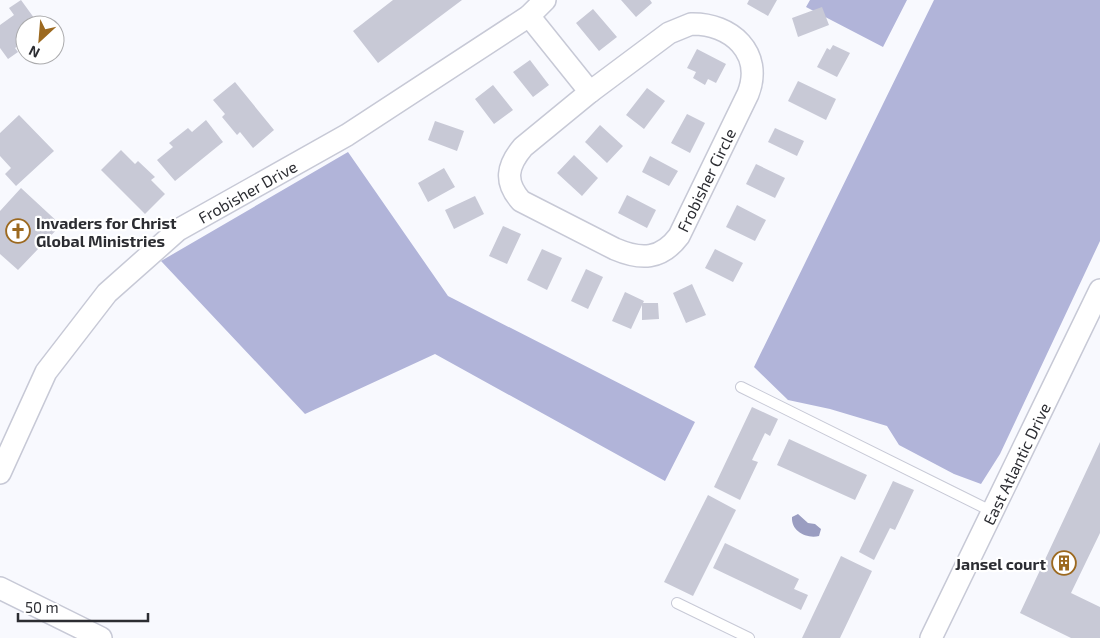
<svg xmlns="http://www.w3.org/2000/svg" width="1100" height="638" viewBox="0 0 1100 638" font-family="'Exo 2',sans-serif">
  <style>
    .forest { fill: #b1b4d9 }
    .water { fill: #9a9dc1 }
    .building { fill: #c8c9d6 }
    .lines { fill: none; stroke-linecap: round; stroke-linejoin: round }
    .lane-casing { stroke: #c7c9d6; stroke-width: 12 }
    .street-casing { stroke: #c7c9d6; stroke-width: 24 }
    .lane { stroke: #fff; stroke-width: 10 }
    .street { stroke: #fff; stroke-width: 21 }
    .labels { text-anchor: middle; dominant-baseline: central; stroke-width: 4.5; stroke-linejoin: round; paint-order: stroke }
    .street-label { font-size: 16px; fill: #2c2d32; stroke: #fff }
    .poi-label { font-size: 16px; font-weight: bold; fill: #2c2d32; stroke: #fff; text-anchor: start }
  </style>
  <rect width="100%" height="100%" fill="#f8f9fe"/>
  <path class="forest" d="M810,0H907L883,47L806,7Z
    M934,0H1100V241L1000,454L981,484L954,474L899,445L887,426L830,409L788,400L754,367Z
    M348,152L448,296L695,422L665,481L435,354L305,414L161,261Z"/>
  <path class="water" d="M798,514L808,523L815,524L821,529L819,536C806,539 791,531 792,517Z"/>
  <path class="building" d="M21,0L37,22L33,25H25V41L15,48L18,52L8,59L0,48V25L14,15L9,8Z
    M393,0H462L378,63L353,31Z
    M621,0H650L652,3L636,17Z
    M749,0H777L768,16L747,4Z
    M822,7L829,25L798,37L792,18Z
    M593,9L617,37L599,51L576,23Z
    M833,45L850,53L837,77L817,67L827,48L830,50Z
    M697,49L726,64L716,83L708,79L705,85L693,78L696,72L687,68Z
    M530,60L549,85L533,97L513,72Z
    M798,81L836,99L826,120L788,101Z
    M235,82L274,130L253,148L240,132L237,135L222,117L225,114L213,100Z
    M493,85L513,110L494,124L475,99Z
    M647,88L665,101L644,129L626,115Z
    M687,114L705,123L690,153L671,143Z
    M19,115L54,151L16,186L5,174L11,168L0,156V133Z
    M206,120L223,142L175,181L157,160L173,147L169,143L188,128L192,132Z
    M435,121L464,131L457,151L428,140Z
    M600,125L623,146L607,163L585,142Z
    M775,128L804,141L797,156L768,142Z
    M121,150L135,164L138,161L155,177L151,180L165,194L145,214L101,170Z
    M574,155L598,178L582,196L557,173Z
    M650,156L678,171L669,186L642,172Z
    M756,164L785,178L775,198L746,184Z
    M444,168L455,187L428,202L418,183Z
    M21,188L61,225L18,270L0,254V211Z
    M627,195L656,210L647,228L618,213Z
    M475,196L484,214L454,229L445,210Z
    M737,205L766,220L755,241L726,227Z
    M503,226L521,234L507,264L489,256Z
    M542,249L562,258L547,290L527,280Z
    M715,249L743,263L733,282L705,268Z
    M586,269L603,277L588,309L571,301Z
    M692,284L706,315L686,323L673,293Z
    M625,292L644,301L643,303H658L659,319L642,320V305L631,329L612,321Z
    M752,407L778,419L770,436L765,433L752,460L758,462L740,500L714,487Z
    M789,439L867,475L855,500L777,465Z
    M1100,442V533L1071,593L1100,607V638H1071L1020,613Z
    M893,481L914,490L895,530L890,528L874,560L859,552Z
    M708,495L736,510L693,596L664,582Z
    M725,543L799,579L794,589L808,595L801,610L713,568Z
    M841,556L872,571L840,638H802Z"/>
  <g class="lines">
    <g class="lane-casing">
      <path id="lane" d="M741,387L993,512
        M677,603L749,638"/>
    </g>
    <g class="street-casing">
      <g id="street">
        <path d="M529,16L590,92"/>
        <path d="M691,24C731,23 764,53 748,94L679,236C661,260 641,260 615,249L521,201C504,182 507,166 523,147L590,92L669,33Z"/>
        <path id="s1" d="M0,473L46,372L107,293L178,230L347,135L529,16L545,0"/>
        <path d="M0,588L101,638"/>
        <path id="s2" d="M931,638L1100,290"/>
      </g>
    </g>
    <use href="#lane" class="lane"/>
    <use href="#street" class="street"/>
  </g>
  <defs>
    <g id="church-ring" transform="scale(1.25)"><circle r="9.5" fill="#fff" stroke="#9c691f" stroke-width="1.5"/><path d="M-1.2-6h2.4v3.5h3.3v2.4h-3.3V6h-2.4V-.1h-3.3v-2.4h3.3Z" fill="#9c691f"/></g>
    <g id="building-ring" transform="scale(1.25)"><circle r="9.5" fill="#fff" stroke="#9c691f" stroke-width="1.5"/><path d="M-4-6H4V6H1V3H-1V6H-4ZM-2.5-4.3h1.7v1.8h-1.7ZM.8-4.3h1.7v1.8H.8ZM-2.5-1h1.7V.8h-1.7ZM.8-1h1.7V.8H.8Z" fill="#9c691f"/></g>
  </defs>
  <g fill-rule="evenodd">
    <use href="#church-ring" x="18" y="231"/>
    <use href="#building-ring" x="1064" y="563"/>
  </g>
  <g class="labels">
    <g class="street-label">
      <text transform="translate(706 180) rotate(-64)">Frobisher Circle</text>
      <text stroke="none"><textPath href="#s1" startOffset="385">Frobisher Drive</textPath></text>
      <text stroke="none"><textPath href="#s2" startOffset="194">East Atlantic Drive</textPath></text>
    </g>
    <g class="poi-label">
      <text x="36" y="222">Invaders for Christ<tspan x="36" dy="18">Global Ministries</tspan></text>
      <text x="1046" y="563" text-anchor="end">Jansel court</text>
    </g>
  </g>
  <g transform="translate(40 40) rotate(206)"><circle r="24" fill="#ffffff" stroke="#ababad"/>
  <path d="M0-4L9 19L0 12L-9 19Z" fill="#9c691f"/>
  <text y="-8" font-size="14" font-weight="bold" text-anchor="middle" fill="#2c2d32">N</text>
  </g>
  <path d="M18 613v8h130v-8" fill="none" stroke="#2c2d32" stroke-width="2.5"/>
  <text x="25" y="613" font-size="15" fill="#2c2d32" stroke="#ffffff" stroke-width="4" paint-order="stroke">50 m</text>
</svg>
